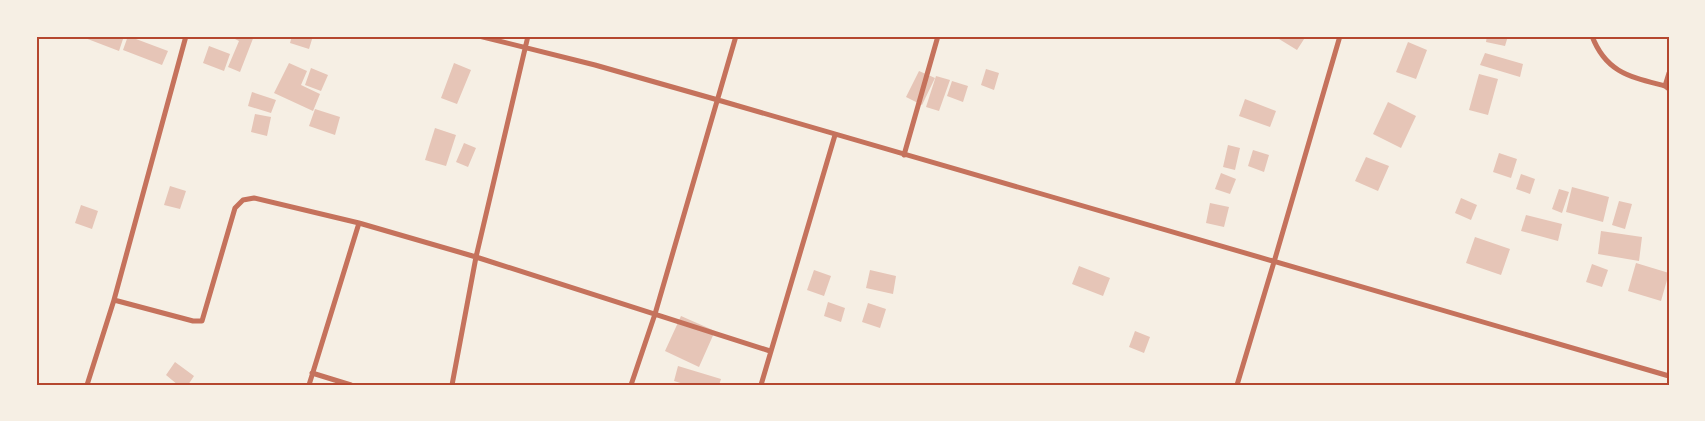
<svg xmlns="http://www.w3.org/2000/svg" width="1705" height="421" viewBox="0 0 1705 421" font-family="Signika,sans-serif">
  <style>
    .building { fill: #e6c5b7 }
    .lines { fill: none; stroke-linecap: round; stroke-linejoin: round }
    .minor { stroke: #c5725c; stroke-width: 5 }
    .neatline { fill: none; stroke: #b5482f; stroke-width: 2 }
  </style>
  <rect width="100%" height="100%" fill="#f6efe4"/>
  <path class="building" d="M86,36H124L119,51L85,38Z
    M128,36L168,51L162,65L123,50Z
    M229,36H254L240,72L228,67L239,41Z
    M292,36H313L309,49L290,43Z
    M1281,36H1306L1297,50L1279,39Z
    M1487,36H1508L1505,46L1486,42Z
    M1408,42L1427,50L1416,79L1396,72Z
    M209,46L230,54L224,71L203,63Z
    M1485,53L1523,64L1520,77L1480,65Z
    M289,63L307,71L301,85L320,94L313,111L274,93Z
    M454,63L471,70L457,104L441,98Z
    M311,68L328,75L321,91L305,85Z
    M986,69L999,73L994,90L981,85Z
    M919,71L935,78L922,105L906,97Z
    M1479,74L1498,79L1488,115L1469,110Z
    M936,76L950,80L939,111L926,107Z
    M952,81L968,86L963,102L947,96Z
    M252,92L276,100L271,113L248,106Z
    M1245,99L1276,111L1270,127L1239,116Z
    M1388,102L1416,116L1401,148L1373,134Z
    M315,109L340,117L335,135L309,126Z
    M255,114L271,117L267,136L251,132Z
    M435,128L456,135L446,166L425,160Z
    M464,143L476,148L468,167L456,162Z
    M1228,145L1240,148L1235,170L1223,167Z
    M1253,150L1269,155L1264,172L1248,166Z
    M1499,153L1517,159L1511,178L1493,172Z
    M1366,157L1389,166L1378,191L1355,181Z
    M1221,173L1236,179L1230,194L1215,189Z
    M1521,174L1535,179L1530,194L1516,189Z
    M170,186L186,191L180,209L164,205Z
    M1572,187L1609,197L1603,222L1566,212Z
    M1559,189L1569,192L1562,213L1552,209Z
    M1461,198L1477,205L1471,220L1455,213Z
    M1619,201L1632,204L1625,229L1612,225Z
    M1210,203L1229,207L1224,227L1206,223Z
    M81,205L98,211L92,229L75,223Z
    M1526,215L1562,224L1558,241L1521,231Z
    M1601,231L1642,237L1639,261L1598,254Z
    M1475,237L1510,249L1501,275L1466,263Z
    M1636,263L1669,273L1661,301L1628,291Z
    M1592,264L1608,270L1602,287L1586,282Z
    M1079,266L1110,278L1103,296L1072,284Z
    M814,270L831,276L824,296L807,290Z
    M870,270L896,276L893,294L866,288Z
    M828,302L845,308L841,322L824,316Z
    M868,303L886,309L880,328L862,322Z
    M681,316L715,331L699,367L665,351Z
    M1135,331L1150,337L1144,353L1129,347Z
    M175,362L194,376L188,385H178L166,375Z
    M678,366L721,379L719,385H687L674,381Z"/>
  <g class="lines">
    <path class="minor" d="M479,36L595,65L718,100L1669,376
      M1592,36C1606,73 1631,77 1665,86L1669,89
      M1665,86L1669,73
      M904,155L938,36
      M114,300L193,321H202L235,208L243,200L254,198L359,223L476,257L770,351
      M312,373L351,385
      M87,385L114,300L186,36
      M309,385L359,223
      M452,385L476,257L528,36
      M631,385L655,314L736,36
      M761,385L835,135
      M1237,385L1274,262L1340,36"/>
  </g>
  <rect width="1705" height="421" fill="none" stroke="#f6efe4" stroke-width="75"/>
  <rect x="38" y="38" width="1630" height="346" class="neatline"/>
</svg>
